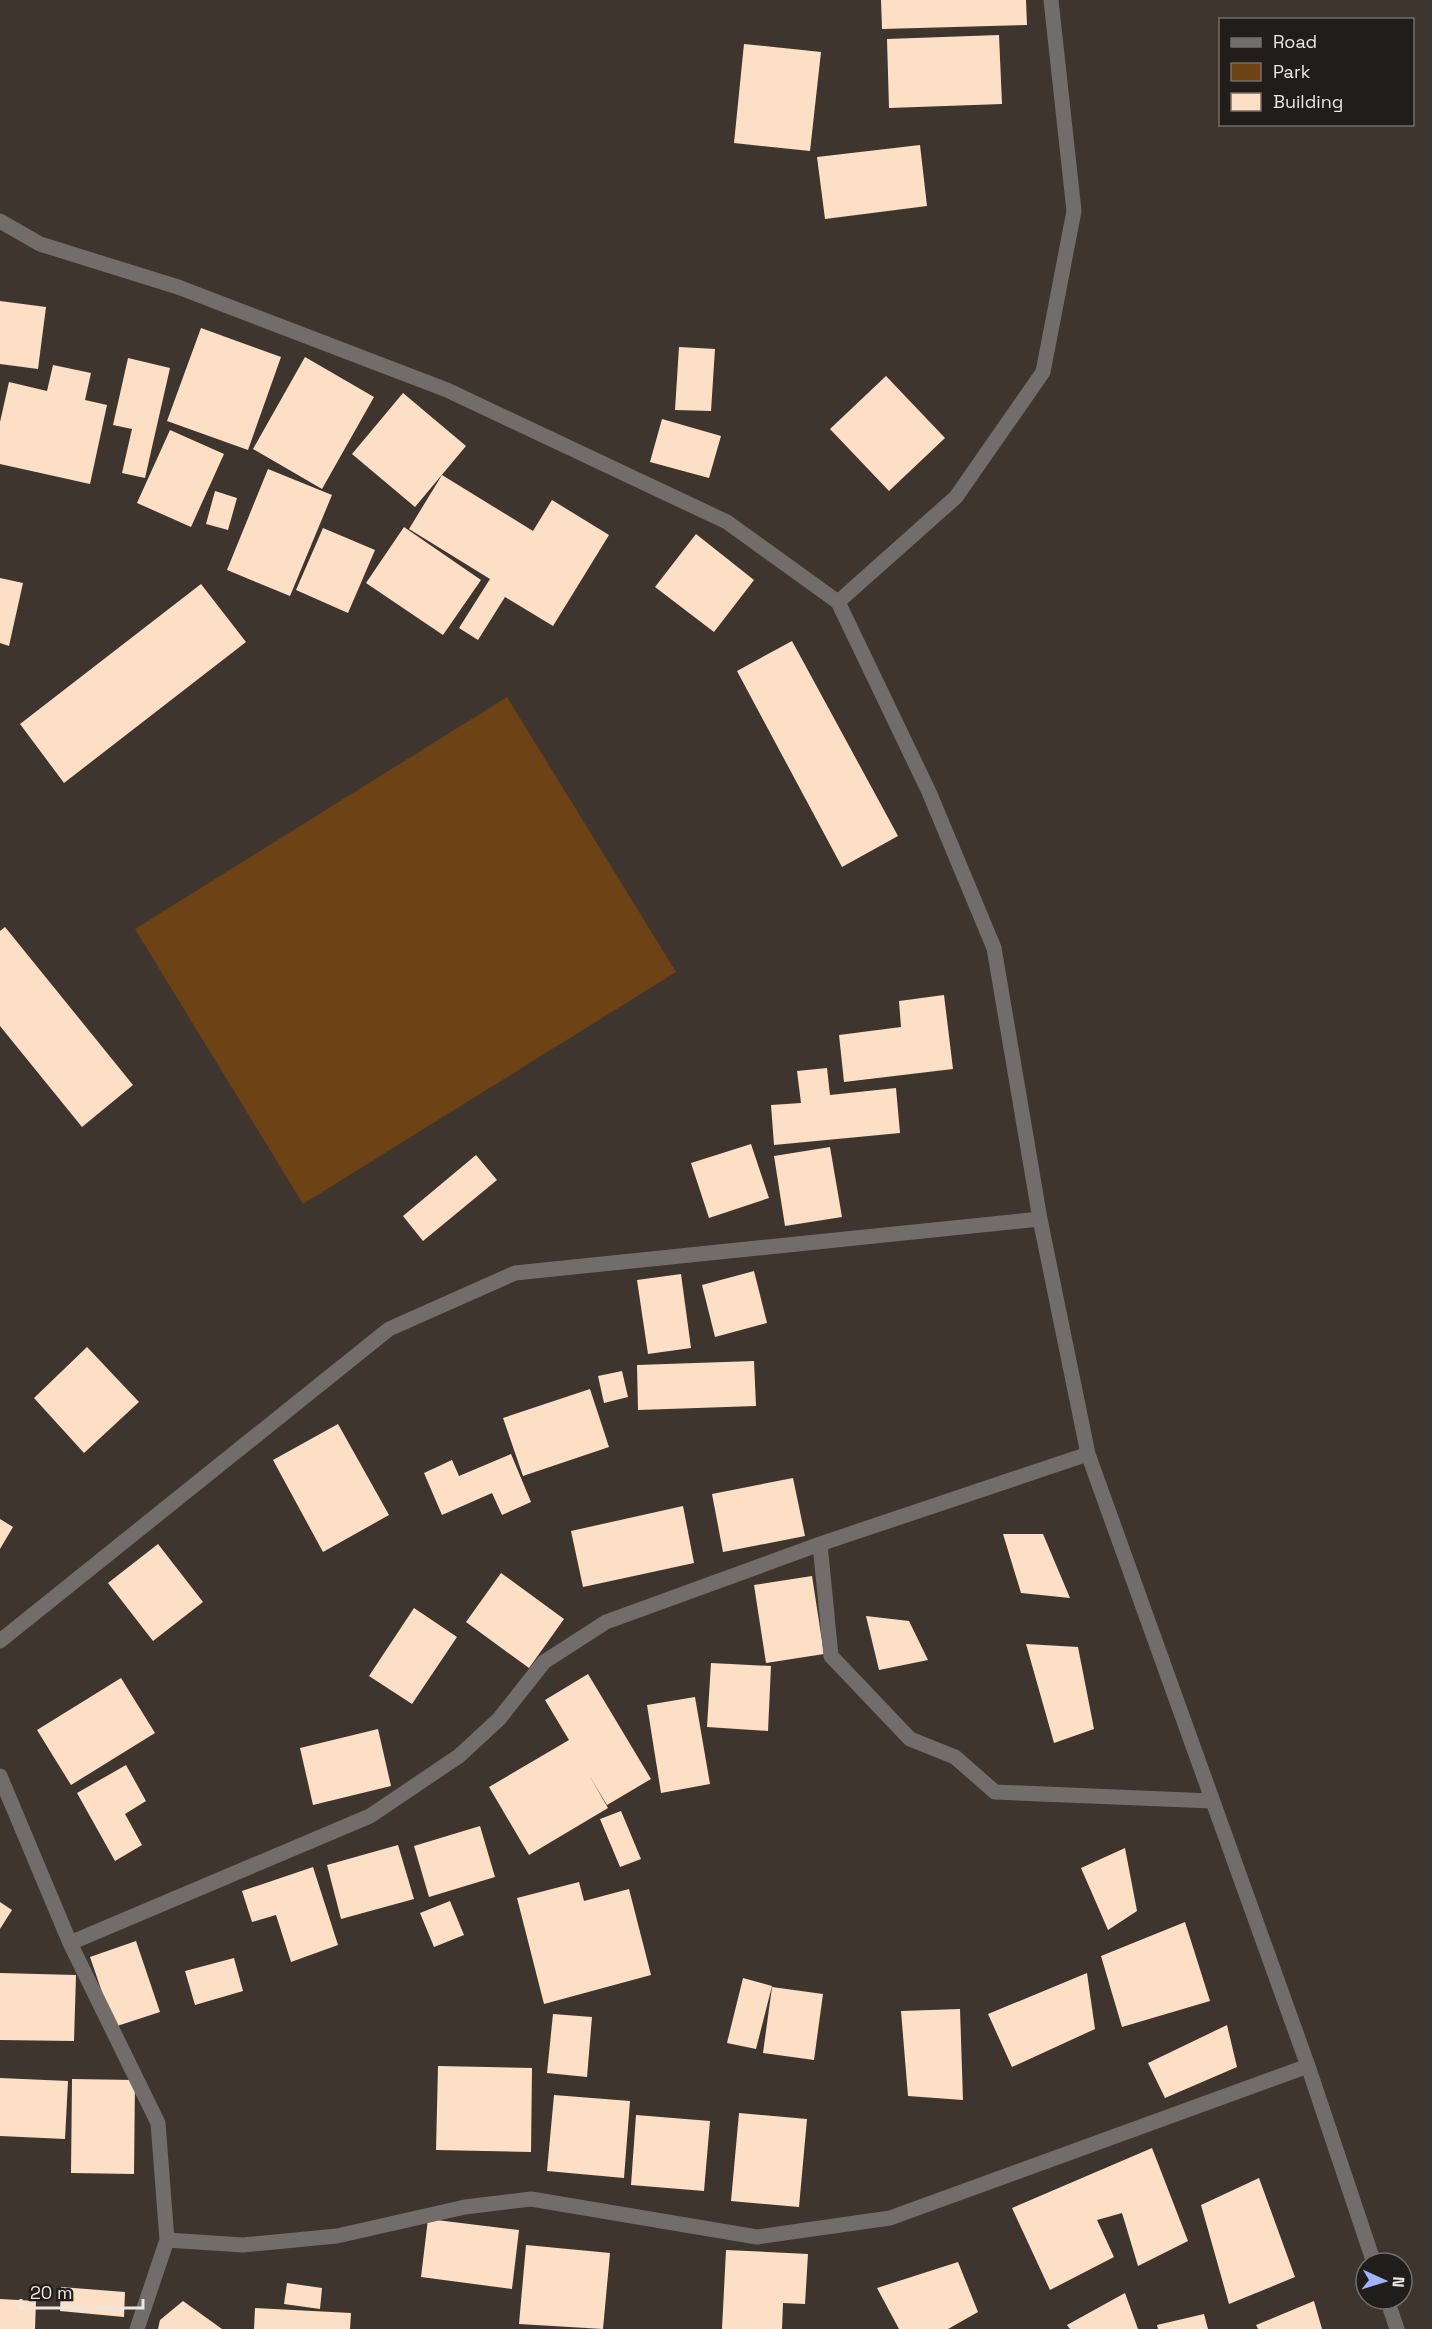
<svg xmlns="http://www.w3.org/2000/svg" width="1432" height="2329" viewBox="0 0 1432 2329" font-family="'Space Grotesk',sans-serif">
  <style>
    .green { fill: #6d4214 }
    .building { fill: #fddfc5 }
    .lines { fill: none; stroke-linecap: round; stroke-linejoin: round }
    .minor { stroke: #726d6a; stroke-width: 15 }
  </style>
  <rect width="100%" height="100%" fill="#3e352e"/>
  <path class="green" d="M507,697L676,972L303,1204L135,929Z"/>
  <path class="building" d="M881,0H1026L1027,25L882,29Z
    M999,35L1002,104L889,108L887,39Z
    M744,44L821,52L810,151L734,143Z
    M920,145L927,206L825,219L817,157Z
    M0,301L46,307L38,369L0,364Z
    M201,328L281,357L248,450L167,421Z
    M679,347L715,349L711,411L675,410Z
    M305,357L374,397L322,489L253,449Z
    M128,358L170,368L145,478L122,473L132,429L113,425Z
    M53,365L91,373L85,400L107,405L90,484L0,464V422L9,382L47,391Z
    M886,376L945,438L889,491L830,429Z
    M403,393L466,446L415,507L352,454Z
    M662,419L721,436L709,478L650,462Z
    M170,430L224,454L191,527L137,503Z
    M268,469L332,495L290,596L227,570Z
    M442,475L533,531L552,500L609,535L553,626L505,597L478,640L459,628L490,579L409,529Z
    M215,491L237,498L228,530L206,524Z
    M404,527L481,580L443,635L366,583Z
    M323,528L375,550L348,613L296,590Z
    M696,534L754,580L714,632L655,587Z
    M0,578L23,583L9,646L0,643Z
    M201,584L246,642L64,783L20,724Z
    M792,641L898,836L842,867L737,671Z
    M5,927L133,1085L82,1127L0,1026V931Z
    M944,995L953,1069L844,1082L839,1035L901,1027L899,1001Z
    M827,1068L830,1095L896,1088L900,1133L774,1145L771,1105L801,1103L797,1071Z
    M751,1144L769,1198L709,1218L691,1163Z
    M830,1147L842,1217L785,1226L774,1156Z
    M476,1155L497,1180L423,1241L403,1216Z
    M754,1271L767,1323L715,1337L702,1285Z
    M681,1274L691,1348L648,1354L637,1280Z
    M87,1347L139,1402L84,1453L34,1398Z
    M754,1361L756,1406L638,1410L637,1365Z
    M622,1371L628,1397L604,1403L598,1376Z
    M590,1389L609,1447L523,1476L503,1418Z
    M338,1424L389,1515L323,1552L273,1460Z
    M511,1454L531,1502L502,1515L492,1493L442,1515L424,1473L452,1460L459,1476Z
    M793,1478L805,1536L723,1552L712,1494Z
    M683,1506L694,1563L583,1587L571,1531Z
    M0,1519L13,1527L0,1549Z
    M1003,1534H1043L1070,1598L1021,1593Z
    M158,1544L203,1602L153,1641L108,1583Z
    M501,1573L564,1619L529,1668L466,1622Z
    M812,1576L824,1654L766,1663L754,1585Z
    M414,1608L457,1637L412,1704L369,1676Z
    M866,1616L909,1621L928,1660L879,1670Z
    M1026,1644L1078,1647L1094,1729L1054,1743Z
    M711,1663L771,1666L768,1731L707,1727Z
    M588,1674L651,1779L607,1805L589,1775L608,1808L529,1855L489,1787L569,1740L545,1700Z
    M121,1678L155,1733L71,1785L37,1730Z
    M695,1697L710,1784L661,1793L647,1705Z
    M378,1729L391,1786L313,1805L300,1748Z
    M126,1765L146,1801L125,1814L142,1845L115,1861L77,1793Z
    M621,1811L641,1859L620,1867L600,1819Z
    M480,1826L495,1877L429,1897L414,1846Z
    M398,1845L414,1899L341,1919L327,1865Z
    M1125,1848L1137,1911L1108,1930L1081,1868Z
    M313,1867L338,1945L291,1962L276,1915L252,1922L242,1891Z
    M579,1882L584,1901L629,1889L651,1975L544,2004L517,1898Z
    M450,1901L464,1935L434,1947L420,1913Z
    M0,1902L12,1910L0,1929Z
    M1185,1922L1210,2001L1122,2027L1101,1956Z
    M136,1941L160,2012L114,2027L90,1957Z
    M234,1958L243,1991L195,2005L185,1971Z
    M0,1973L76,1975L74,2041L0,2040Z
    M1087,1973L1095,2029L1012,2067L988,2014Z
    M743,1978L772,1986L756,2049L727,2043Z
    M772,1987L823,1994L814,2060L763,2053Z
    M960,2009L963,2100L908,2096L901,2011Z
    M553,2014L592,2017L587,2077L547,2073Z
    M1227,2025L1237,2067L1165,2098L1148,2063Z
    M438,2066L532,2068L531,2152L436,2150Z
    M0,2078L68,2081L65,2139L0,2136Z
    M72,2079L135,2080L134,2174L71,2173Z
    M554,2095L630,2101L624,2178L547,2171Z
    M739,2113L807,2119L799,2207L731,2201Z
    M636,2115L710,2121L704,2191L631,2185Z
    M1152,2148L1188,2241L1138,2266L1122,2213L1097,2220L1114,2257L1050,2290L1012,2208Z
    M1259,2178L1295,2277L1229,2304L1201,2205Z
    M428,2219L519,2230L512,2289L421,2277Z
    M526,2245L610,2253L603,2329L519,2324Z
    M726,2250L808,2254L805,2304L783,2303L782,2329H722Z
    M958,2262L978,2312L948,2329H899L877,2288Z
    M287,2283L322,2288L320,2309L284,2304Z
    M61,2287L125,2292L124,2317L60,2311Z
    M1125,2293L1138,2329H1070L1067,2325Z
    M0,2299L36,2301L35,2329H0Z
    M183,2301L222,2329H158L160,2320Z
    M1314,2301L1322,2329H1258L1256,2325Z
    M255,2308L351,2313L350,2329H254Z
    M1204,2314L1208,2329H1158L1157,2325Z"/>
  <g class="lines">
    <path class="minor" d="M0,221L40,244L178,287L447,390L727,522L838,602L929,792L994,948L1040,1219L1088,1454L1308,2066L1374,2263
      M838,602L956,497L1043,372L1074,211L1051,0
      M820,1544L831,1656L910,1739L955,1757L995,1792L1212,1801
      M0,1641L389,1329L515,1273L1040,1219
      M0,1776L70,1943L158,2123L167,2240L137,2329
      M70,1943L370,1816L459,1756L499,1719L544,1662L606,1622L820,1544L1088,1454
      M167,2240L243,2245L337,2236L465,2207L531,2199L757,2237L890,2218L1308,2066
      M1387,2299L1397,2329"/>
  </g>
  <rect x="1219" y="18" width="195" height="108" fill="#211d1a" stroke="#736e6a" stroke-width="1.5"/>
  <rect x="1231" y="38" width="30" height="9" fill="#726d6a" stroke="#736e6a" stroke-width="1.5"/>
  <text x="1273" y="48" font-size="18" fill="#ede7e2">Road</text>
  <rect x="1231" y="63" width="30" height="18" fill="#6d4214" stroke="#736e6a" stroke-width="1.5"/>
  <text x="1273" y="78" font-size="18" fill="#ede7e2">Park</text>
  <rect x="1231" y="93" width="30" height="18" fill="#fddfc5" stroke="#736e6a" stroke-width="1.5"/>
  <text x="1273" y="108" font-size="18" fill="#ede7e2">Building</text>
  <g transform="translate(1384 2281) rotate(94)"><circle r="28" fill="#211d1a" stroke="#736e6a" stroke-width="1.5"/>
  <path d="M0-4.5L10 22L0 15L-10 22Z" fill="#a0b3fd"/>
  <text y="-9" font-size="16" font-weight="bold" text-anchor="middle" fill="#ede7e2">N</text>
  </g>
  <path d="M21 2299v9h122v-9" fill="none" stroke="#ede7e2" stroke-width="3"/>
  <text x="30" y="2299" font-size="18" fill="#ede7e2" stroke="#211d1a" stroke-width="4.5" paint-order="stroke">20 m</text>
</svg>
